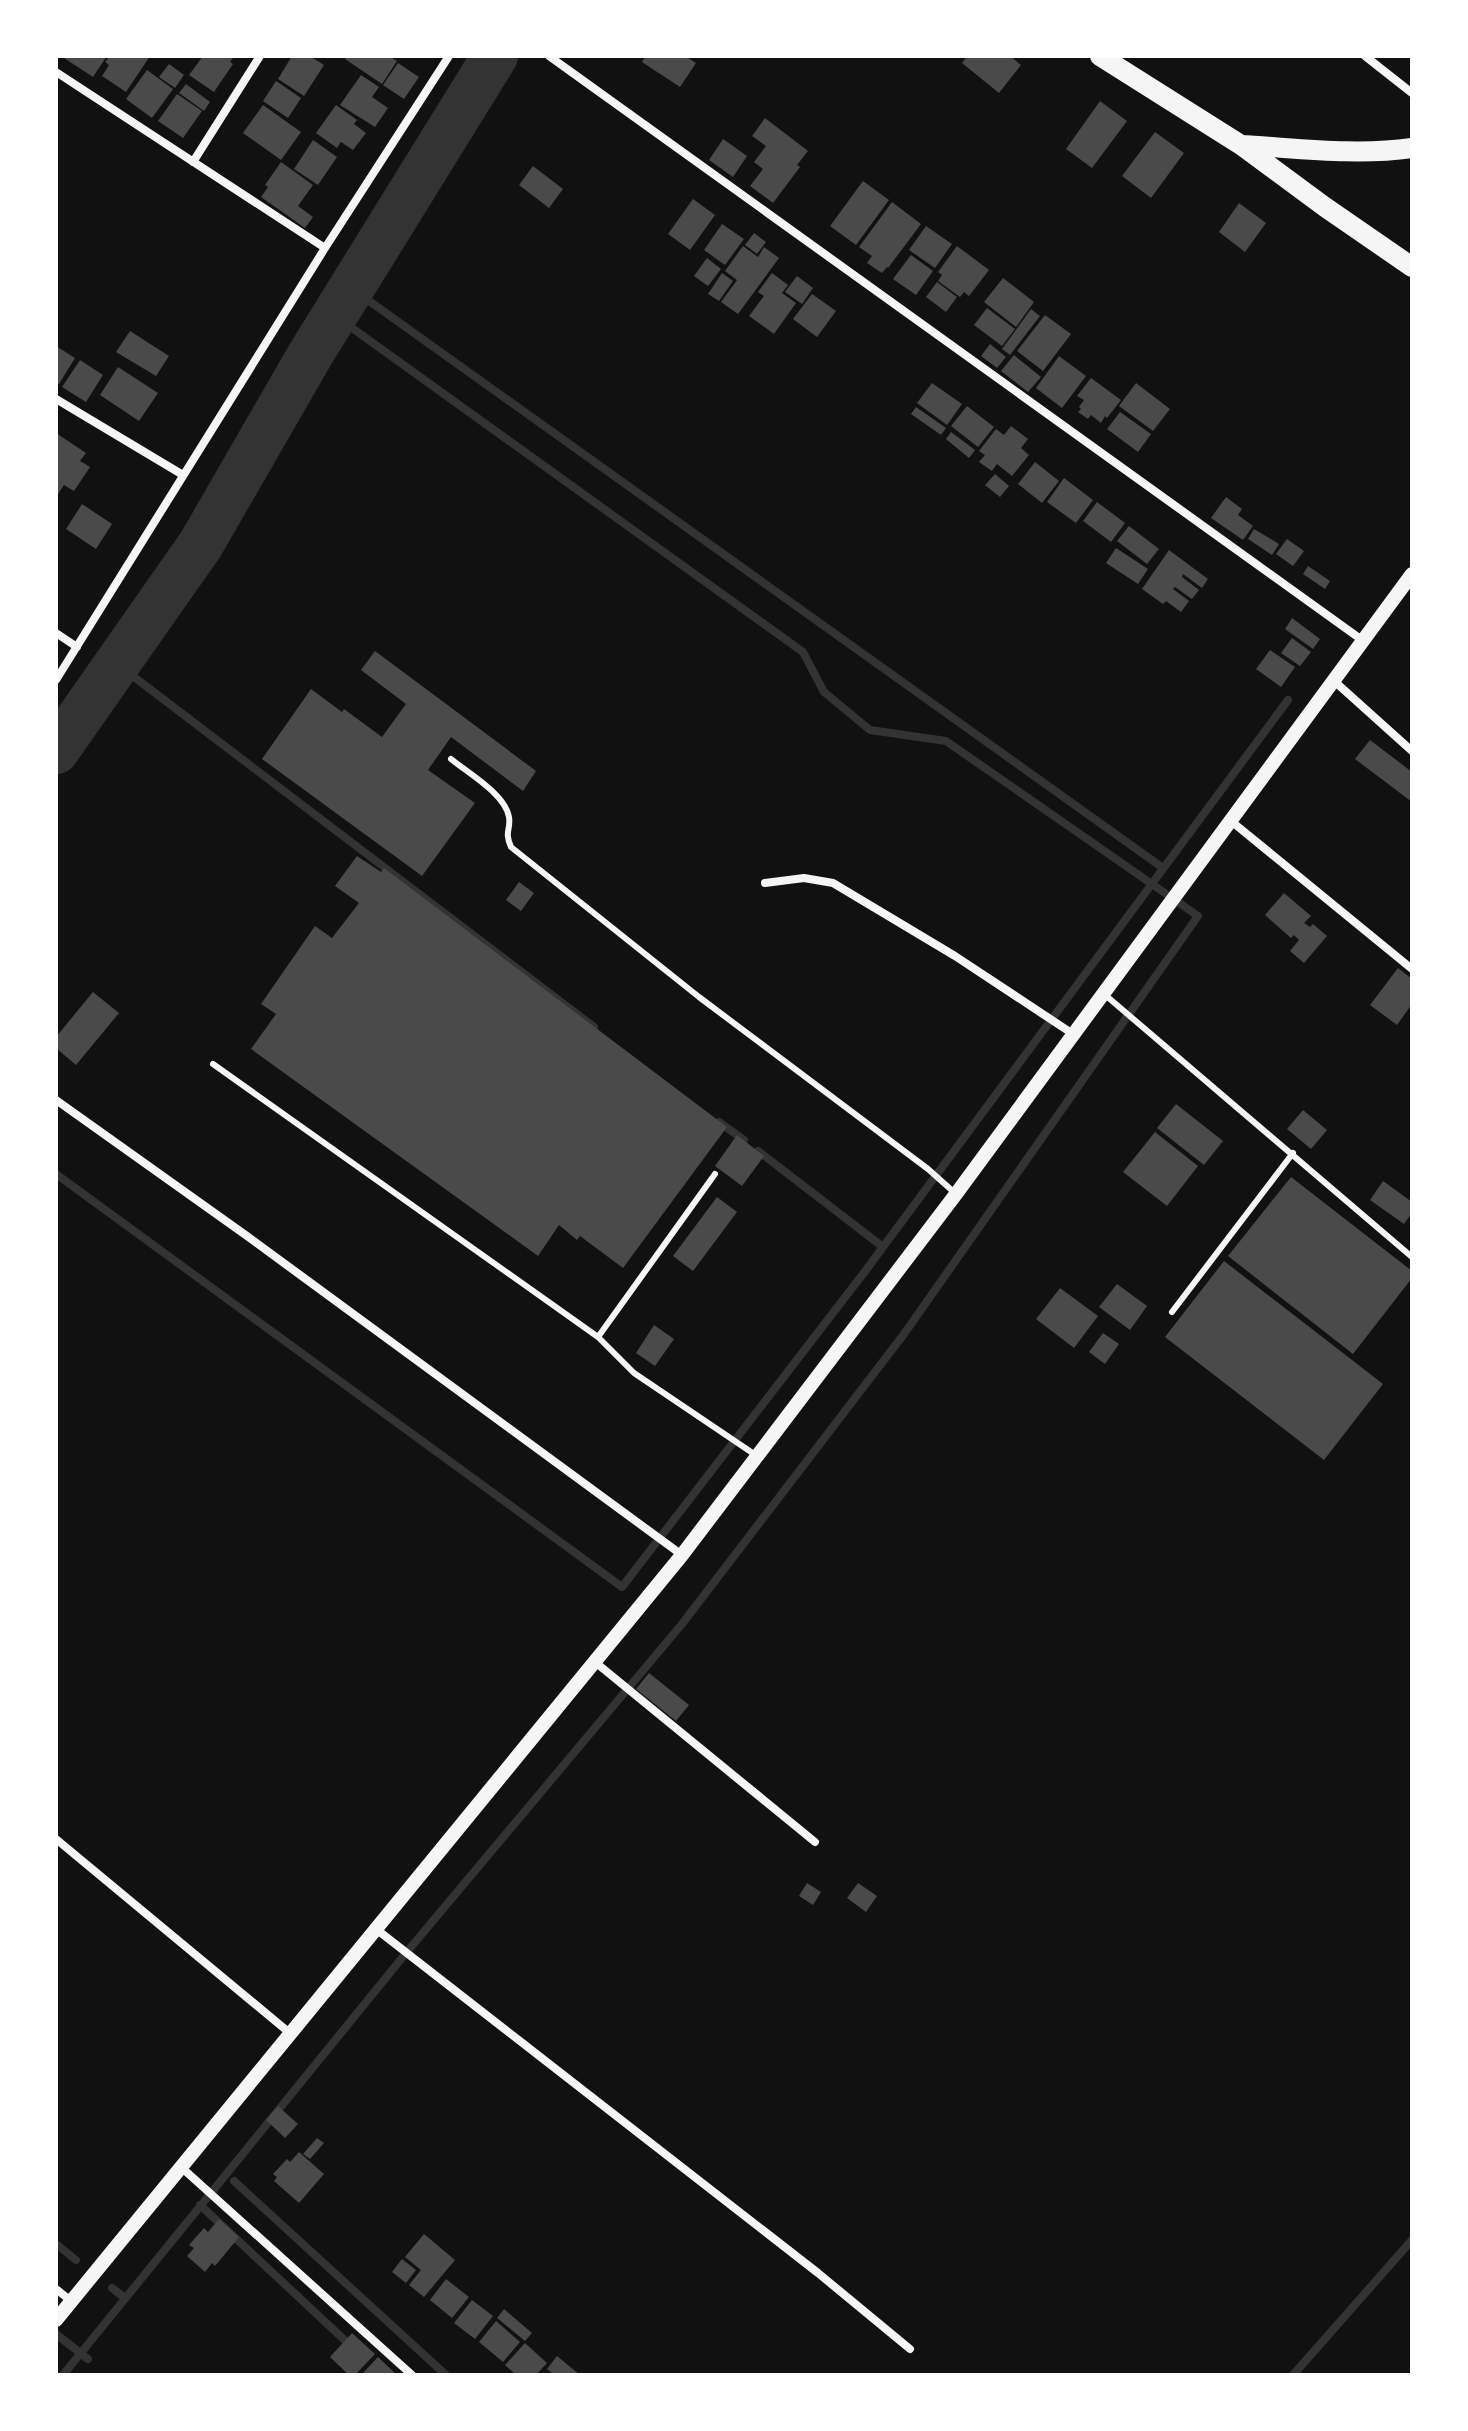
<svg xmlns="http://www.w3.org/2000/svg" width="1468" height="2431" viewBox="0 0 1468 2431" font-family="Quicksand,sans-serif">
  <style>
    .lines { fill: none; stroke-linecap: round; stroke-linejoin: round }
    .stream { stroke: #333; stroke-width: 8 }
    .river { stroke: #333; stroke-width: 46 }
    .building { fill: #4a4a4a }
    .service { stroke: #f5f5f5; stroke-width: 6 }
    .minor { stroke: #f5f5f5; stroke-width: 8 }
    .tertiary { stroke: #f5f5f5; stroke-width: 14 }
    .trunk { stroke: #f5f5f5; stroke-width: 20 }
  </style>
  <rect width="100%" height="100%" fill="#111"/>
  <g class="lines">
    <path class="stream" d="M351,288L1163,868
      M117,664L594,1027
      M56,729L157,583L267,416L382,217L484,56
      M719,1122L744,1140
      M758,1151L883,1247
      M56,1174L622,1587L866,1270L1288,700
      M234,2181L446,2375
      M200,2205L352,2347
      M56,2244L76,2260
      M112,2288L125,2298
      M56,2334L88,2359
      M63,2375L406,1953L682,1624L904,1334L1198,916L946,741L870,730L824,692L803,652L334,315
      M1293,2375L1412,2240"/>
    <path class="river" d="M56,751L201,544L310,355L495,56"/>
  </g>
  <path class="building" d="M66,56H107L93,77L64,58Z
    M110,56H150L126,92L102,76L109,65L105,62Z
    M203,56H234L230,62L233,64L214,92L189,75Z
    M292,56H310L324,65L304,96L278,79Z
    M347,56H389L397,61L382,84L345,59Z
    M646,56H685L696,63L680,87L642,62Z
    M967,56H1010L1021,65L999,93L962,63Z
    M398,63L419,77L404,99L383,85Z
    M169,64L184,75L175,88L159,77Z
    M147,70L173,89L152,118L126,99Z
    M361,75L379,87L372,97L388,108L375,127L340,105Z
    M276,81L301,98L288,118L263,101Z
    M186,84L210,102L204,111L179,93Z
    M177,94L202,111L183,138L158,121Z
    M1100,101L1127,121L1092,168L1066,149Z
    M263,105L301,132L281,160L243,133Z
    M336,105L357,120L354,124L366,133L353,150L341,142L337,148L316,133Z
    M765,118L808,151L797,165L800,167L773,203L750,186L763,169L754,162L766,146L752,136Z
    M1155,132L1184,153L1151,198L1122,176Z
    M723,139L747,156L733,177L709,160Z
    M313,140L337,157L318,185L294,169Z
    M281,162L313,185L298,206L313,217L305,228L261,197L268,187L265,185Z
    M533,166L563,189L549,208L519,185Z
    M863,181L889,200L856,245L830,226Z
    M693,199L715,215L690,250L668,234Z
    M892,202L921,224L888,268L887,267L882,273L867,263L872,256L859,247Z
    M1239,203L1266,223L1245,252L1219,232Z
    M722,224L744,239L725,265L704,250Z
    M926,226L952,244L935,268L909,250Z
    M754,233L766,242L757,254L745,245Z
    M743,246L758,257L764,247L779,258L738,314L721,302L737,280L725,271Z
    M957,246L989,270L969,296L964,292L960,297L938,281L942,275L938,272Z
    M911,255L933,271L916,295L893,279Z
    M707,258L721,269L708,286L694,276Z
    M722,273L733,281L719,301L708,294Z
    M772,273L788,285L782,293L796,303L774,334L749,316L764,296L758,292Z
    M797,276L813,288L802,304L785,292Z
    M1003,278L1034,302L1016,327L984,302Z
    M937,282L957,297L946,312L926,297Z
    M812,294L836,311L817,337L793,319Z
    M987,308L1015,329L1002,346L974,325Z
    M1031,309L1040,316L1010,355L1002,349Z
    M1045,315L1071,334L1043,371L1017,351Z
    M130,331L169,356L156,376L116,352Z
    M990,344L1006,357L997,368L981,356Z
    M56,346L75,358L59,384L56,382Z
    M1014,355L1041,377L1028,392L1001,371Z
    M1059,356L1086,376L1062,408L1036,388Z
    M80,360L103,375L86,402L62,387Z
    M118,367L158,393L139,421L100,395Z
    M1091,378L1121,400L1107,418L1105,416L1101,423L1091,415L1088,419L1078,412L1081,409L1079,407L1084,400L1077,396Z
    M932,383L962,404L947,425L917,403Z
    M1136,383L1170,409L1153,431L1119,406Z
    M967,406L994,427L978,447L951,426Z
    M916,407L946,428L941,435L911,414Z
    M1120,412L1151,434L1138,452L1107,429Z
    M1011,426L1028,439L1021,448L1029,455L1012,476L997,464L992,471L979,462L985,455L979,451L996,429L1004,435Z
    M951,432L975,450L969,458L946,439Z
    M56,433L86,453L80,461L90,467L74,491L64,485L56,497Z
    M1035,462L1059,481L1042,503L1018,484Z
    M995,474L1009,486L1000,497L985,485Z
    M1064,478L1093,500L1076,523L1047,502Z
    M1226,497L1242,509L1238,515L1253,526L1243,540L1211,518Z
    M1097,502L1125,523L1111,542L1083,521Z
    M82,504L112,524L96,549L66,529Z
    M1129,526L1159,549L1147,564L1117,541Z
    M1254,529L1279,544L1272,555L1248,539Z
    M1287,539L1304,551L1293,566L1276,554Z
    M1116,548L1148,569L1138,584L1106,563Z
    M1169,550L1208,579L1202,588L1183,574L1182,577L1199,590L1192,599L1175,587L1173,589L1189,601L1181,612L1166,601L1163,604L1142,589Z
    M1308,566L1330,581L1325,589L1303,574Z
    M1292,618L1320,639L1313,649L1285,629Z
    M1292,638L1311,652L1300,666L1281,653Z
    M1270,650L1295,667L1281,687L1256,669Z
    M375,651L536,771L523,791L451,737L428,770L475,803L422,876L262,759L311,689L342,712L344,709L382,737L406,704L361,670Z
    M1370,740L1412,772V802L1355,759Z
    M357,856L381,872L384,868L727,1127L623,1268L580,1236L577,1240L559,1225L538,1256L251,1049L276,1014L261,1004L315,926L332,938L359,903L335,886Z
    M519,882L534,893L521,911L506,900Z
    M1284,893L1311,916L1304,923L1310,927L1313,924L1327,936L1304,963L1290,951L1299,940L1294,935L1291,938L1265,915Z
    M1398,968L1412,979V1004L1397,1025L1370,1005Z
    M93,992L119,1013L76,1065L56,1048V1037Z
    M1176,1104L1223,1141L1204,1165L1157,1128Z
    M1303,1110L1327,1130L1311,1149L1287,1129Z
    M1155,1132L1198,1166L1167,1206L1123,1172Z
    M737,1135L764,1156L742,1186L715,1166Z
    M1291,1177L1412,1271V1278L1353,1354L1228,1256Z
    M1383,1181L1412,1202V1213L1404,1224L1370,1200Z
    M717,1197L737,1212L693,1271L673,1256Z
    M1224,1261L1383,1384L1324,1460L1165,1337Z
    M1117,1284L1147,1306L1130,1330L1099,1307Z
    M1060,1288L1098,1316L1074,1348L1036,1319Z
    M654,1325L674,1339L655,1366L636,1353Z
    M1103,1333L1119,1344L1105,1364L1089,1352Z
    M649,1673L689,1705L676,1721L636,1689Z
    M807,1883L821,1892L813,1905L799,1896Z
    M858,1883L877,1896L866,1912L847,1898Z
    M278,2106L298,2124L285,2138L266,2120Z
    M317,2138L324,2143L310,2159L303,2154Z
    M299,2152L324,2174L299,2203L274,2181L277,2177L273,2174L287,2159L290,2162Z
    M219,2219L239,2237L215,2266L212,2263L205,2272L187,2256L194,2248L189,2245L204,2228L208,2232Z
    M424,2234L455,2260L424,2297L409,2285L421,2270L405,2257Z
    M402,2259L416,2270L406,2283L392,2272Z
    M446,2279L469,2297L452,2318L430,2300Z
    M472,2300L493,2316L475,2339L454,2323Z
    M504,2309L532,2333L525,2341L497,2318Z
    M496,2321L520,2342L503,2362L479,2342Z
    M352,2333L375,2354L355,2375H349L330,2357Z
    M525,2343L547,2363L536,2375H516L505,2365Z
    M557,2356L580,2375H554L547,2369Z
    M378,2357L397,2375H361Z"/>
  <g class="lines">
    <path class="service" d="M451,759C468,773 505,794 509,817C511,830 504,831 511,847L699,997L928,1169L956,1194
      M1104,994L1412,1257
      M213,1064L598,1337
      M715,1174L598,1337L634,1373L757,1456
      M1172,1312L1293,1153"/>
    <path class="minor" d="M549,56L1362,640
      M1365,56L1412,93
      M56,72L325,248
      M193,162L260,56
      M56,399L183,475
      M56,633L77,647
      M56,680L325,248L449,56
      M1333,680L1412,751
      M1231,821L1412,969
      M765,883L804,878L833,883L955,956L1073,1034
      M56,1100L247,1236L682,1555
      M595,1662L815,1842
      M56,1839L291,2034
      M376,1929L818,2273L910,2349
      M181,2167L412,2375
      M56,2289L71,2301"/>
    <path class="tertiary" d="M56,2320L682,1555L956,1194L1412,574"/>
    <path class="trunk" d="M1100,56L1241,145L1325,207L1412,267
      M1241,145C1297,148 1355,156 1412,148"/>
  </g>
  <rect width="1468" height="2431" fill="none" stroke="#ffffff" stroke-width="116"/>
</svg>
